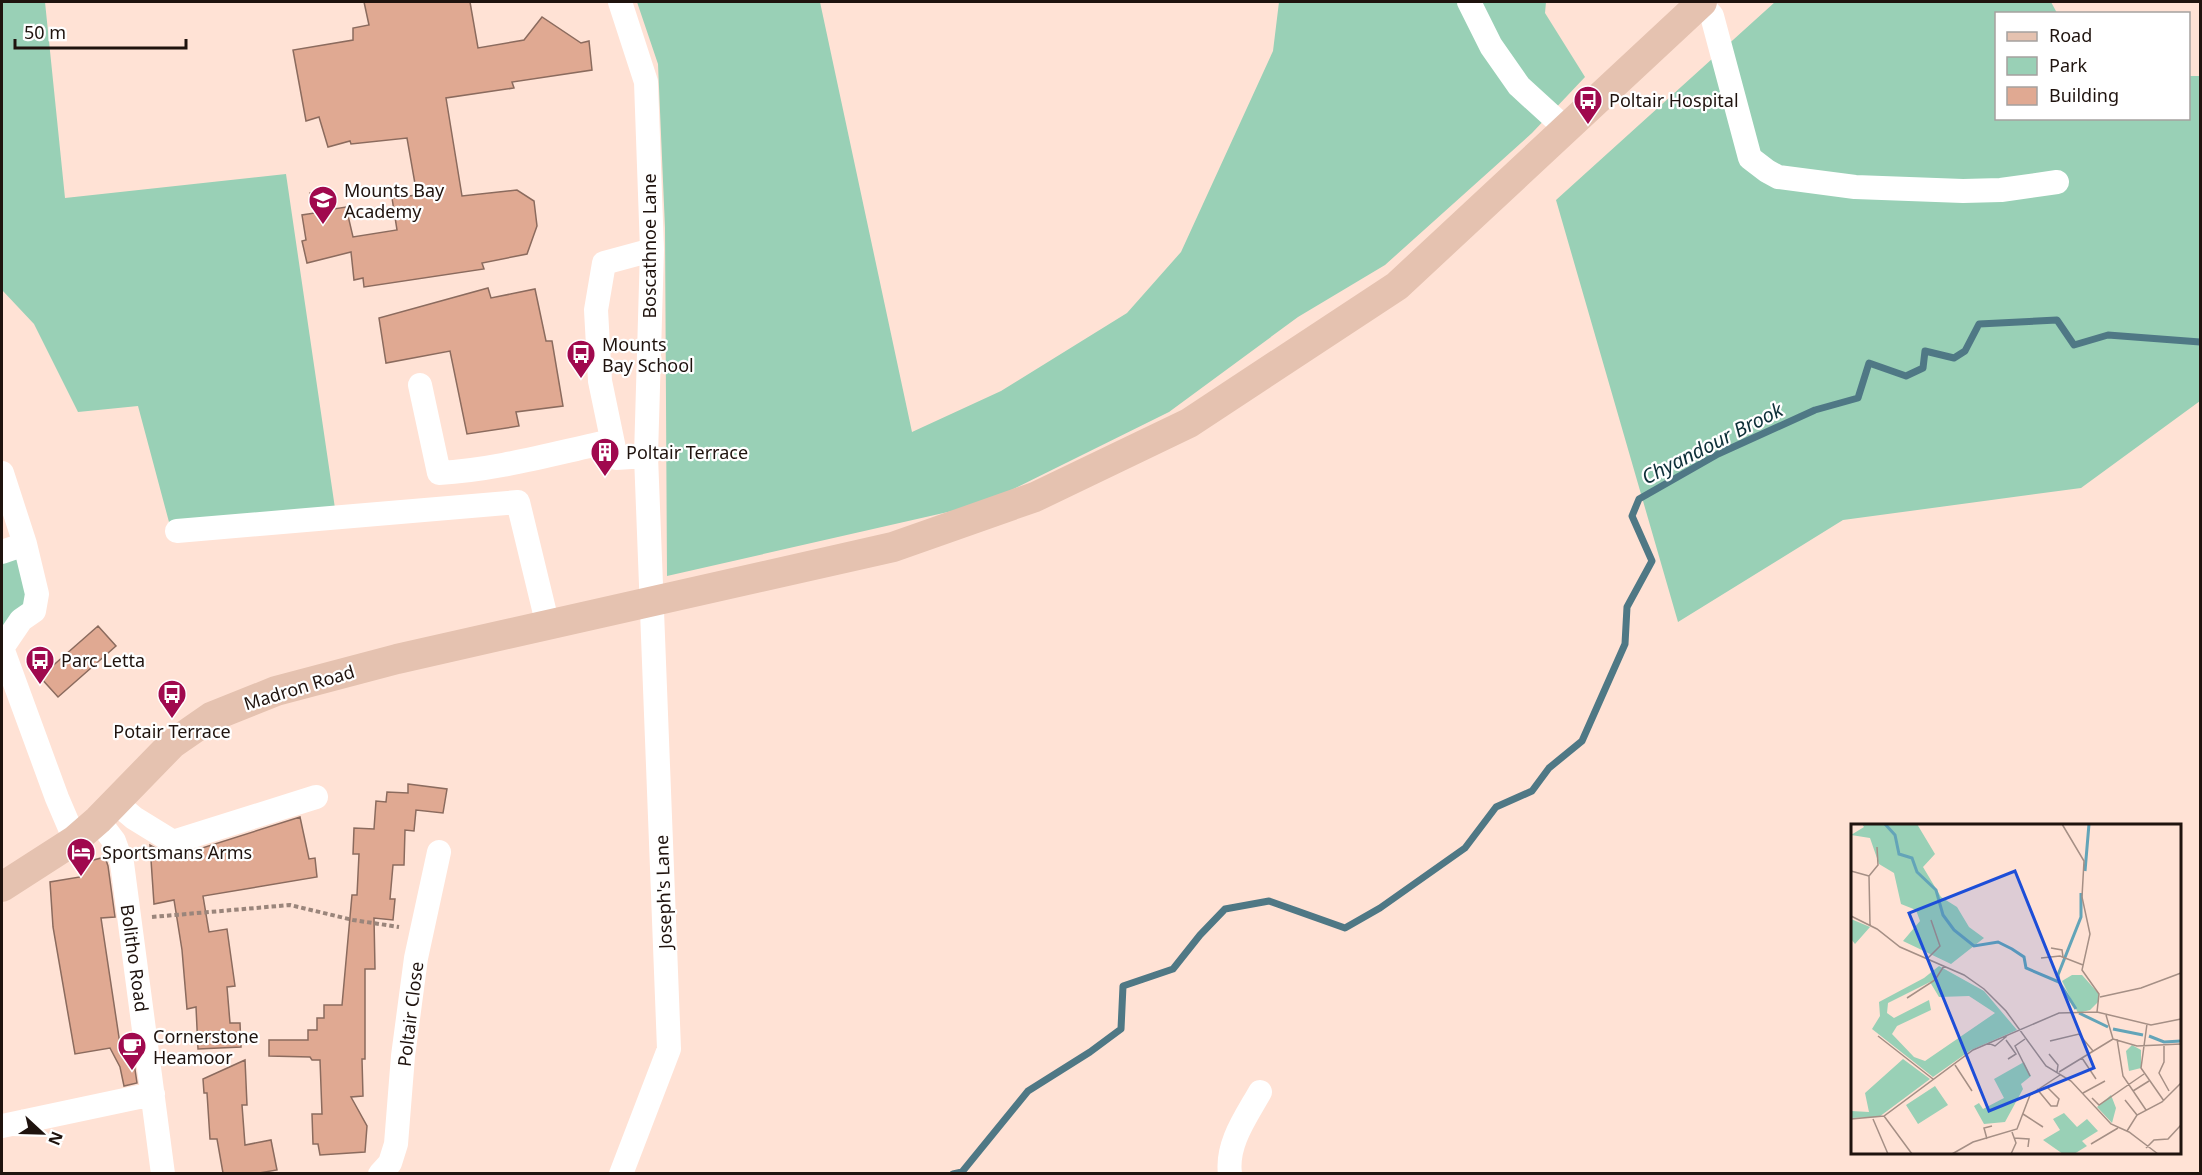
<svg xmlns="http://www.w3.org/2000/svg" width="2202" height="1175" viewBox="0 0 2202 1175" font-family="'Noto Sans',sans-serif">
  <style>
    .green { fill: #99d0b6 }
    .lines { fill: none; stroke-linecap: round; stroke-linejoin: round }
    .stream { stroke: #4f7885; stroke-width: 7 }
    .building { fill: #e0a992; stroke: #8b6b5e; stroke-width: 1.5 }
    .path { stroke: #9a857b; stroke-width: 4; stroke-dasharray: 4.5 3; stroke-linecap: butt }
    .minor { stroke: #fff; stroke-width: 24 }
    .major { stroke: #e5c2b0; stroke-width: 30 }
    .labels { text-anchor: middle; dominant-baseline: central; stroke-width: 4.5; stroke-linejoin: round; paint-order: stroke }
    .poi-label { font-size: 18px; fill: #1f130e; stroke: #fff; text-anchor: start }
    .street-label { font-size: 18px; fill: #1f130e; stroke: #fff }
    .water-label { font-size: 20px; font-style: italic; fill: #0e2f38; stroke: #fff }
    .inset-river { fill: none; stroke: #63a4b8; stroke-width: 3 }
    .inset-road { fill: none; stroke: #a58f85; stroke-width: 1.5 }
    .view { fill: #1d4ed8; fill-opacity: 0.15; stroke: #1d4ed8; stroke-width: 3 }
    .inset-edge { fill: none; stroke: #1f130e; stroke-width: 3 }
  </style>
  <rect width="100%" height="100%" fill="#ffe2d5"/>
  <path class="green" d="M2,2H45L65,198L286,174L337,522L173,537L138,406L78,412L34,324L2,290Z
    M637,2H820L912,432L1001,391L1127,313L1181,252L1273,51L1279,2H1546L1545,13L1585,77L1532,133L1385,265L1298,317L1169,412L983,504L667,576L665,228L658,64Z
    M1775,2H2051L2057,13L1996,14V118H2188L2189,76H2200V401L2081,488L1843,520L1678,622L1556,200Z
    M25,544L37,594L2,648V552Z"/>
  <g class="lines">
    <path class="stream" d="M953,1174L962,1172L1028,1091L1090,1052L1121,1029L1123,986L1173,969L1200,935L1225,909L1269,901L1345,928L1380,908L1465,848L1496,807L1532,791L1549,768L1582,741L1625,644L1627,607L1652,561L1632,516L1639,499L1718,454L1815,410L1858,398L1869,363L1906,376L1923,368L1925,351L1954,358L1965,351L1979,324L2057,320L2074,345L2108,335L2200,342"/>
  </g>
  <path class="building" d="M364,2H470L478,48L524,40L542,17L581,43L589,41L592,70L512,82L514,88L446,98L462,196L517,190L534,201L537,226L527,254L482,263L484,269L364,287L363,278L354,280L351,252L307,263L302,241L306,240L302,215L315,213L310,193L331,189L334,209L346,207L353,237L397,230L392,198L417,195L407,138L351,144L350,141L328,147L319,117L306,121L293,50L353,40V28L369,25Z
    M488,288L491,298L535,289L546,341H552L563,406L516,412L519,426L467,434L450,351L386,363L379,318Z
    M98,626L116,646L58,697L40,677Z
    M408,784L447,789L443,813L416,810L414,831L405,830L404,865H393L390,899H395L393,920L374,918L375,969H365V1059H362L363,1096L351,1097L367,1126L365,1152L320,1155L318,1144H313L312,1114H322L320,1060H312L310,1057L269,1056V1040H308V1030H317V1018H324V1005H342L352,895H357L359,854H353L354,828L374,829L376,801L386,802L387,792L408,793Z
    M300,817L309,859L315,858L317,877L203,896L209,932L227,929L235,986L227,987L230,1023H240L241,1047L198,1049L196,1007L187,1009L182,950L174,900L154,904L150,845L166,854L177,856Z
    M105,857L108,866L115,917L101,918L120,1044L131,1043L137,1083L124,1086L120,1067L110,1048L75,1054L53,927L50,882L80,877L78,864Z
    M245,1060L247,1105H242L245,1145L271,1140L277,1170L259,1173H223L217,1139H210L207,1093H204L203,1079Z"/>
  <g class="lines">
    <path class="path" d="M152,917L290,905L353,920L399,927"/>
    <path class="minor" d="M620,2L646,82L652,250L646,456L669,1049L621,1174
      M1469,2L1491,46L1519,86L1565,128
      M1700,3L1712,16L1750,158L1767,171L1778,177L1855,187L1963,191L2001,190L2057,182
      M420,385L439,473C497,470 555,453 612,441
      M646,456L616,458L600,381L596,310L604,263L652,250
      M2,473L25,544L37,594L34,611L21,620L2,648
      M177,531L518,502L548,626
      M2,552L25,544
      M2,648L57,798L75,840
      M115,802L134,818L173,842L316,797
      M98,820L114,841L122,863L163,1174
      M2,1126L153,1094
      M380,1174L390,1163L396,1144L403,1056L416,958L439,852
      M1230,1174C1226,1144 1246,1117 1260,1092"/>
    <path class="major" d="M2,887L75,840L98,820L172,744L211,717L276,691L397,659L893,547L1035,497L1189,423L1397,286L1702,2"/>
  </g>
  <defs>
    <g id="bus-pin" transform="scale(1.5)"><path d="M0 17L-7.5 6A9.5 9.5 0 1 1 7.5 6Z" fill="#a0094e" stroke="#fff"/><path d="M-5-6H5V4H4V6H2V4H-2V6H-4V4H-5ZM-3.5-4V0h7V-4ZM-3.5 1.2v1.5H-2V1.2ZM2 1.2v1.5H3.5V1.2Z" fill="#fff"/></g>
    <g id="school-pin" transform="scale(1.5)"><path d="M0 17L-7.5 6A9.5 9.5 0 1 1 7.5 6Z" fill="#a0094e" stroke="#fff"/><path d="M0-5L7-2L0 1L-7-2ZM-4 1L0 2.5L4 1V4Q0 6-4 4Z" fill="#fff"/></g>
    <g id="building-pin" transform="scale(1.5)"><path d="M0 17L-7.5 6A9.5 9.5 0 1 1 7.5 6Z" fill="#a0094e" stroke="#fff"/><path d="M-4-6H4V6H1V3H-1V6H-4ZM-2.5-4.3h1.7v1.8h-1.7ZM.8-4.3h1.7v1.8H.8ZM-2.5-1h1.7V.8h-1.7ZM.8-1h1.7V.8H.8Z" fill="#fff"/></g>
    <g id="hotel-pin" transform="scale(1.5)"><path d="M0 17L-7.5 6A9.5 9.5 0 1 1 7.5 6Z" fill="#a0094e" stroke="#fff"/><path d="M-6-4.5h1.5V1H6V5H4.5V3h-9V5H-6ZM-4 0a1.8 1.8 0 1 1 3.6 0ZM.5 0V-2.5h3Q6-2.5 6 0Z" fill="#fff"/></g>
    <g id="cafe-pin" transform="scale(1.5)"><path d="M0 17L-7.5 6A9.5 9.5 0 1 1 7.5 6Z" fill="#a0094e" stroke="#fff"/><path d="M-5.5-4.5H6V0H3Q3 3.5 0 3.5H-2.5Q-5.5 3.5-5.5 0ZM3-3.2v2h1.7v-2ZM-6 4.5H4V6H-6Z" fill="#fff"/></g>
  </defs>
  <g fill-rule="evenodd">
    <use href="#bus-pin" x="1588" y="100"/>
    <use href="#school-pin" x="323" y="200"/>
    <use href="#bus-pin" x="581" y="354"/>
    <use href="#building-pin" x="605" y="452"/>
    <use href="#bus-pin" x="40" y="660"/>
    <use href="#bus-pin" x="172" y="694"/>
    <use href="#hotel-pin" x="81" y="852"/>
    <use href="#cafe-pin" x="132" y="1046"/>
  </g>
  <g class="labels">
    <g class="poi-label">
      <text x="1609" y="100">Poltair Hospital</text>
      <text x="344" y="190">Mounts Bay<tspan x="344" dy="21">Academy</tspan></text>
      <text x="602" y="344">Mounts<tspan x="602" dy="21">Bay School</tspan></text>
      <text x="626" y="452">Poltair Terrace</text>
      <text x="61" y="660">Parc Letta</text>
      <text x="172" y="731" text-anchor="middle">Potair Terrace</text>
      <text x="102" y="852">Sportsmans Arms</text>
      <text x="153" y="1036">Cornerstone<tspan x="153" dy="21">Heamoor</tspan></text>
    </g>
    <g class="street-label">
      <text transform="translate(649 246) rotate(-90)">Boscathnoe Lane</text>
      <text transform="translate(299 687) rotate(-17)">Madron Road</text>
      <text transform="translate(663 892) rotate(-92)">Joseph's Lane</text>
      <text transform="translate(135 958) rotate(82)">Bolitho Road</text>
      <text transform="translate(410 1014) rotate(-83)">Poltair Close</text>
    </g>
    <g class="water-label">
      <text transform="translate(1712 443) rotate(-27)">Chyandour Brook</text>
    </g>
  </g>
  <g transform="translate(1851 824)">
    <rect width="330" height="330" fill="#ffe2d5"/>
    <path d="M11,0H66L84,30L72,43L90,73L106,83L118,103L133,114L100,140L52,117L69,97L65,86L50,80L43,49L28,40L19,14L0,11L13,3ZM0,95L19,103L4,120L0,115ZM88,142L133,167L166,206L120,226L82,253L21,205L29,192L28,178L73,154ZM79,158L88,173L118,172L144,189L74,237L63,233L41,210L46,202L80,186L78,176L43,194L36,189L37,179ZM221,151H231L248,170V177L239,186L227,189L211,157ZM281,221L290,226V244L278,247L275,227ZM52,235L79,255L28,293L0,294V287L18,288L14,269ZM173,238L180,252L170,260L172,265L154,298L133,300L123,282L128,279L132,285L153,274L143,255ZM84,262L97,281L67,300L55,281ZM260,271L265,284L261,299L246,283ZM213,289L226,303L236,295L247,307L231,317L236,322L223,330H212L192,316L209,306L202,295Z" fill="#99d0b6" fill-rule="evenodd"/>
    <path class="inset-river" d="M34,0L44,11L48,30L61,34L66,48L85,66L92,91L103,106L123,122L147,118L161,125L173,133L175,144L208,158L225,185M234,47L238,0M208,157L207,151L230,93V69M228,189L257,203M262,205L292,211M298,212L313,218L330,217"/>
    <path class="inset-road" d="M211,0L233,37L231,73L239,110L231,146L248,170L246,188M0,47L18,52M18,52L19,101M18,52L27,41L26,23M0,92L26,105L49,123L113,151L133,165L155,187L195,242L220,257L260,300L278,308L307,330M200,124L211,126L212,133M77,134L89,122L80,96M190,134L209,132L232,141M249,173L290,164L330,149M56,174L84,156L93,142M255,191L262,215M296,200L290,244L313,277M27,212L82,255M174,215L164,222L179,252M262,215L286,222L330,220M266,215L272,252L295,286M155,216L165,230L157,235M199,217L228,210L242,227M137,219L144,222L156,212M313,222V238L308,249L318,267M198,230L207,241L206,248M231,234L245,255M104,241L121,267M208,248L262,215M186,265L200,282H206L208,275L196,263M282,267L298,257M232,269L254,257M241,274L248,281L293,250M274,276L286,291M172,290L192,303M33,292L61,330M0,295L33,292L122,226L208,189L246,188L300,201L330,195M22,295L37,330M276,307L286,291L311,278L330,259M163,314L178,315L177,323M136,315L133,304L141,302M240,320L267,304M295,324L303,316L317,315L330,301M101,330L122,318L166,305L179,271L209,251M160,330L165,319L161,308"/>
    <path class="view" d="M164,47L243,244L138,287L58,89Z"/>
    <rect width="330" height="330" class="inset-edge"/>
  </g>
  <rect width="2202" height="1175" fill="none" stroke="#1f130e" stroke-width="6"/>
  <rect x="1995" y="12" width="195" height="108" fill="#ffffff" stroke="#a5a19f" stroke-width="1.5"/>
  <rect x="2007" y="32" width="30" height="9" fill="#e5c2b0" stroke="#a5a19f" stroke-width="1.5"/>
  <text x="2049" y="42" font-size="18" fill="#1f130e">Road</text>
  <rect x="2007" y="57" width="30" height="18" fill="#99d0b6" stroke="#a5a19f" stroke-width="1.5"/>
  <text x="2049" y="72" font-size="18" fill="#1f130e">Park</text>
  <rect x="2007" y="87" width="30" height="18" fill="#e0a992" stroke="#a5a19f" stroke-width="1.5"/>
  <text x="2049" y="102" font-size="18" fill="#1f130e">Building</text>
  <g transform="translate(42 1133) rotate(112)" stroke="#ffffff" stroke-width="4.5" paint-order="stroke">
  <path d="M0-4.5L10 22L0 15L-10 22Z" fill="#1f130e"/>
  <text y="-9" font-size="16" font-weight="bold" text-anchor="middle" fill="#1f130e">N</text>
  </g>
  <path d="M15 39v9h171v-9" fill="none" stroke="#1f130e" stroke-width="3"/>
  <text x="24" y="39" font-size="18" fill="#1f130e" stroke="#ffffff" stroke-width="4.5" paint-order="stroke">50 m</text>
</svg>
